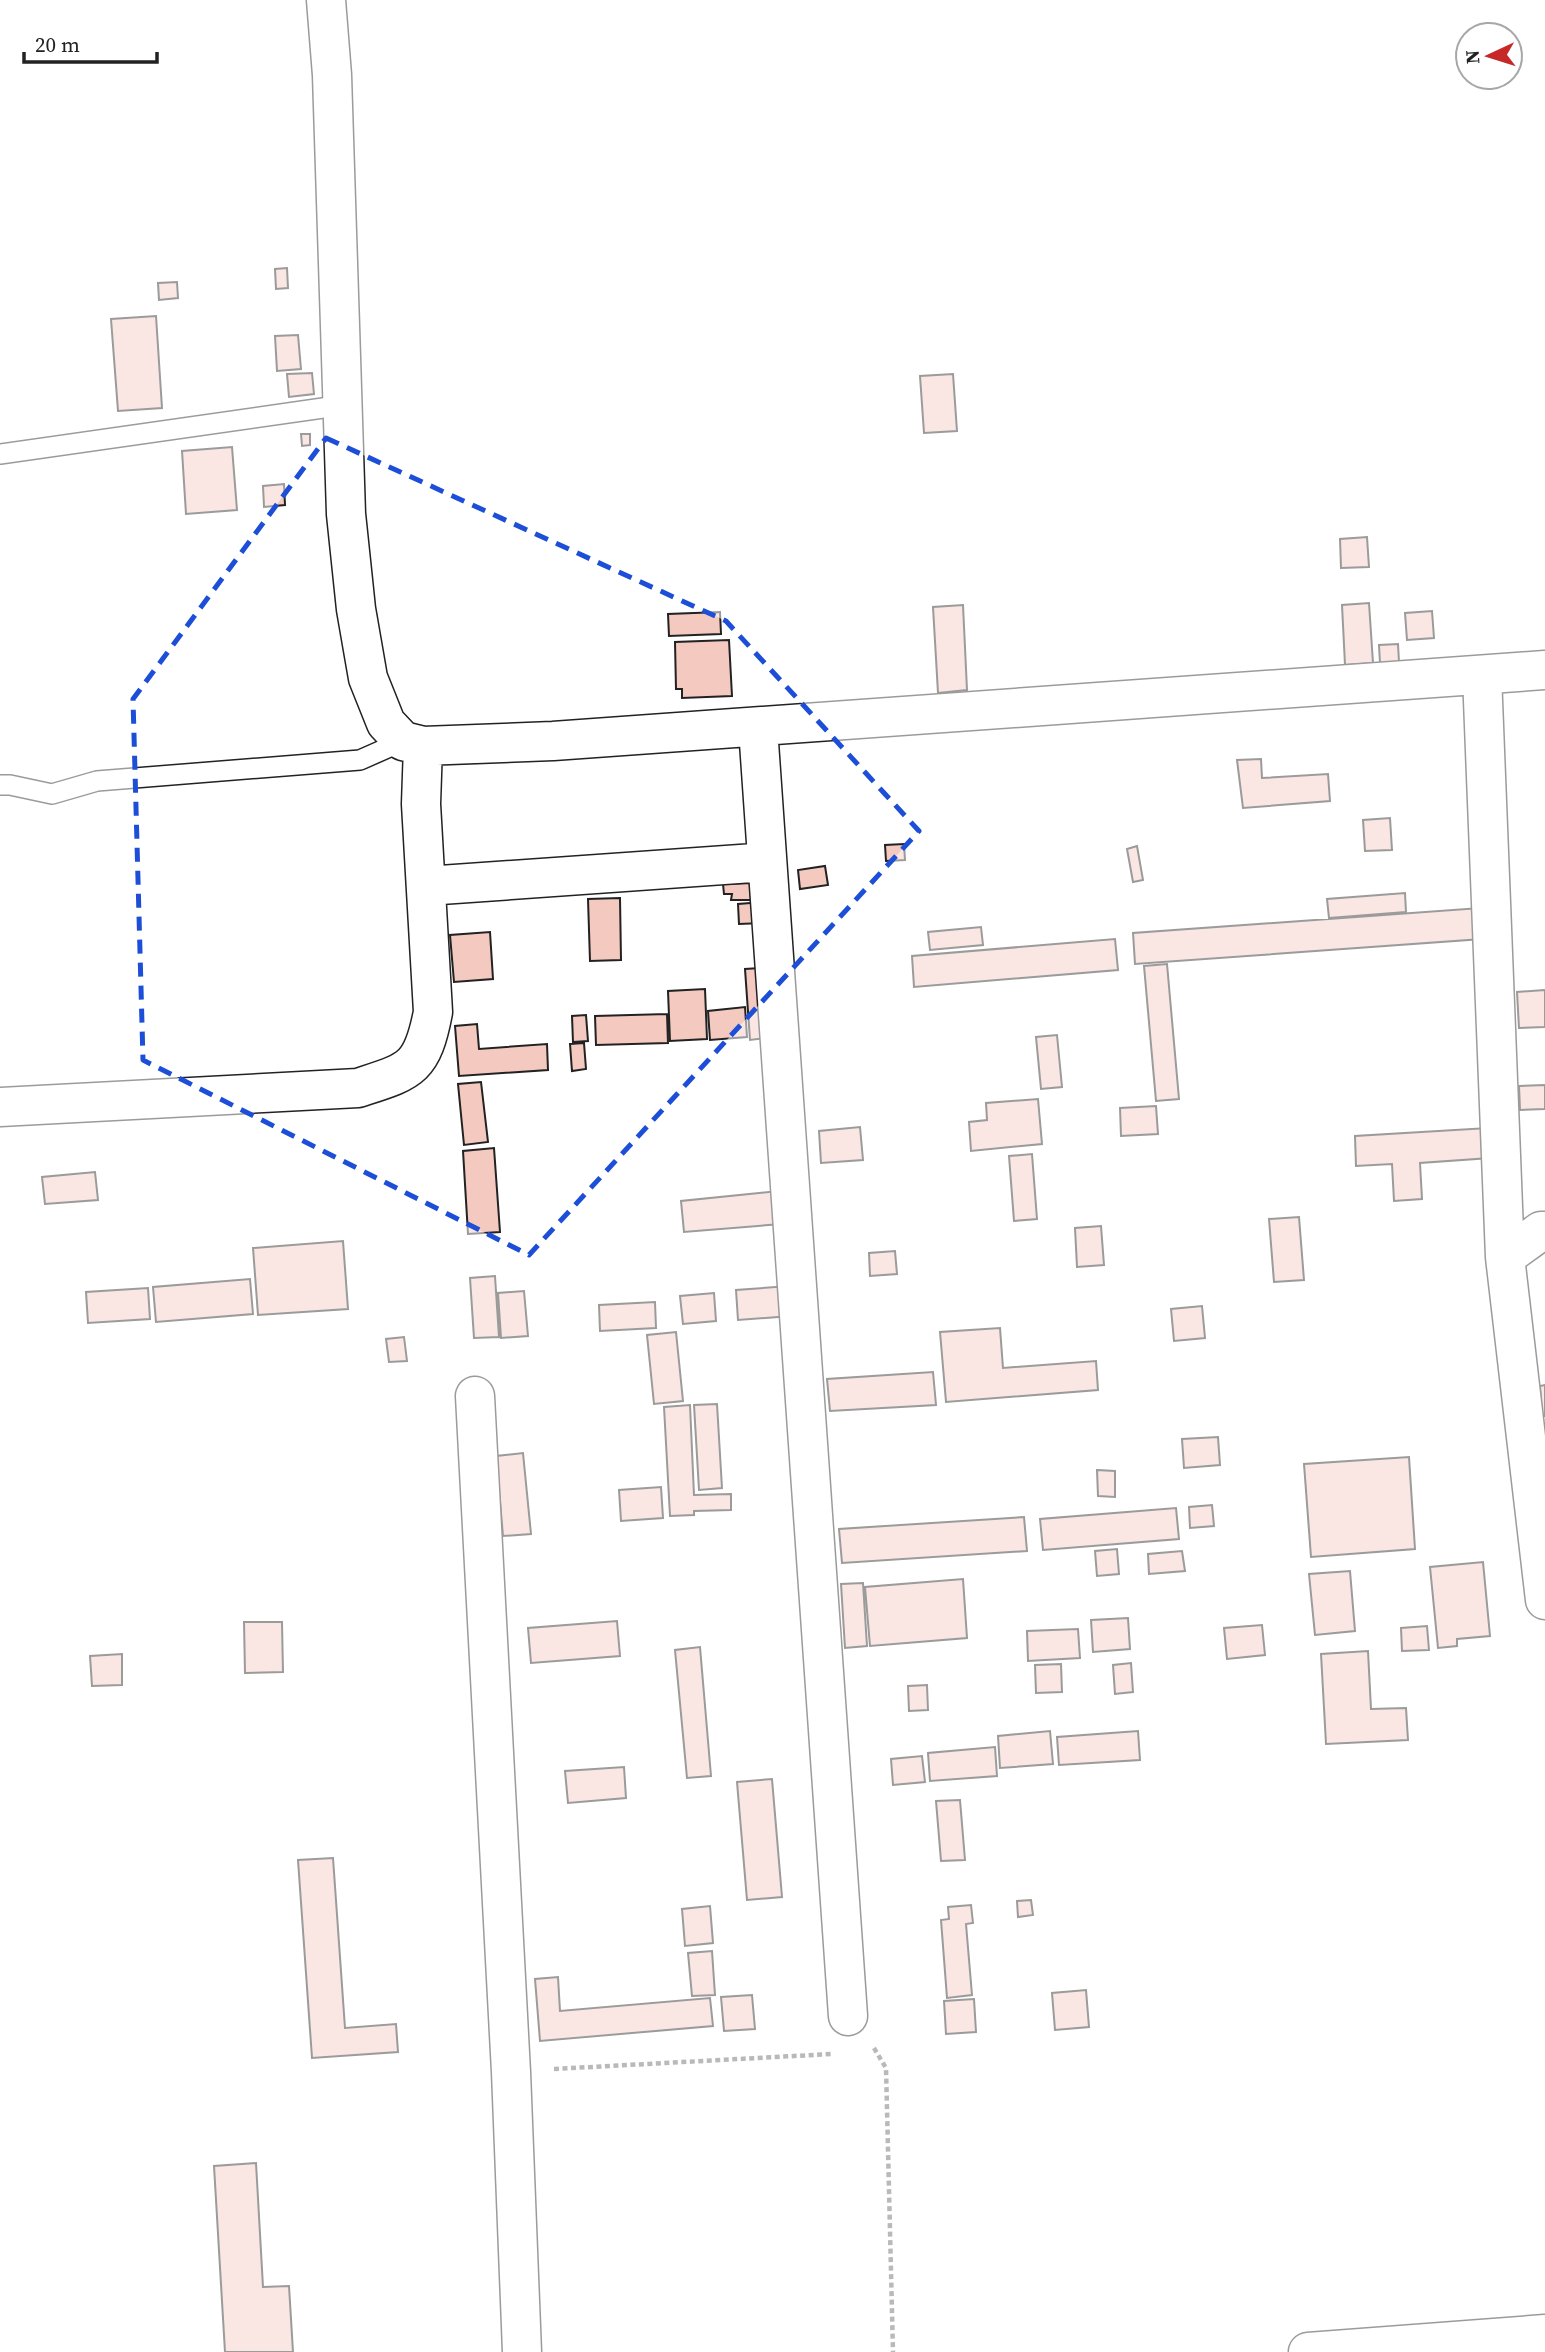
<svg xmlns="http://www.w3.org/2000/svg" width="1545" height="2352" viewBox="0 0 1545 2352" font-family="'Source Serif 4',serif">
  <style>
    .building { fill: #f3c9c0; stroke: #222; stroke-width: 2 }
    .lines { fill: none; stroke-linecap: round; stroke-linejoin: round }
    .lane-casing { stroke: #222; stroke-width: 22 }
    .street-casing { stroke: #222; stroke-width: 41 }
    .path { stroke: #646464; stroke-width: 4.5; stroke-dasharray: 5 3.5; stroke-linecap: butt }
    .lane { stroke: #fff; stroke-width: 19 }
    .street { stroke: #fff; stroke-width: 38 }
    .marked { fill: none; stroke: #1d4ed8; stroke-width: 5; stroke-dasharray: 14 9; stroke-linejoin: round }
  </style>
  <rect width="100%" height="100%" fill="#fff"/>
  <path class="building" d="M287,268L288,288L276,289L275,269Z
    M177,282L178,298L159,300L158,283Z
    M156,316L162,408L118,411L111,319Z
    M298,335L301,369L277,371L275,336Z
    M312,373L314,394L289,397L287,374Z
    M953,374L957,431L924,433L920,376Z
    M301,434H310V445L302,446Z
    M232,447L237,510L186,514L182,451Z
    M284,484L285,505L264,507L263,486Z
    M1367,537L1369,567L1341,568L1340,539Z
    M1369,603L1373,663L1345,665L1342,605Z
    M963,605L967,690L938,693L933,607Z
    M1432,611L1434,638L1407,640L1405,613Z
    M720,612L721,634L669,636L668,614Z
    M729,640L732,696L682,698V689H676L675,642Z
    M1398,644L1399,662L1380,663L1379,645Z
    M1261,759L1262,778L1328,774L1330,801L1243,808L1237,760Z
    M1390,818L1392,850L1365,851L1363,820Z
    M904,844L905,860L886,861L885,845Z
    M1137,846L1143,880L1133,882L1127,849Z
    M825,866L828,885L800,889L798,870Z
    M750,883L751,900H731L732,894H724L723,884Z
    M1405,893L1406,912L1329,918L1327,899Z
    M620,898L621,960L590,961L588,899Z
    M763,902L764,923L739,924L738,904Z
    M1480,908L1482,939L1135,964L1133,933Z
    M981,927L983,945L930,950L928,932Z
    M490,932L493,979L454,982L450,935Z
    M1115,939L1118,970L914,987L912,956Z
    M1167,964L1179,1099L1156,1101L1144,966Z
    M760,968L766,1038L750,1040L745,969Z
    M705,989L707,1039L670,1041L668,991Z
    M1545,990V1027L1519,1028L1517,992Z
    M745,1007L747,1037L710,1040L708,1011Z
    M667,1014L668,1043L596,1045L595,1016Z
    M586,1015L588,1041L573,1042L572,1016Z
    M477,1024L479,1049L547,1044L548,1070L459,1076L455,1026Z
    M1057,1035L1062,1087L1041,1089L1036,1037Z
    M584,1043L586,1069L572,1071L570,1044Z
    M481,1082L488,1142L464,1145L458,1084Z
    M1545,1085V1109L1520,1110L1519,1086Z
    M1038,1099L1042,1144L971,1151L969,1122L987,1120L986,1103Z
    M1156,1106L1158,1134L1121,1136L1120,1108Z
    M860,1127L863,1160L821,1163L819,1131Z
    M1488,1128L1490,1158L1420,1163L1422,1199L1394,1201L1392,1164L1356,1166L1355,1136Z
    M494,1148L500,1232L468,1234L463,1151Z
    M1032,1154L1037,1219L1014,1221L1009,1156Z
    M95,1172L98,1200L45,1204L42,1177Z
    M778,1191L781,1224L684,1232L681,1201Z
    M1299,1217L1304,1280L1274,1282L1269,1219Z
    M1101,1226L1104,1265L1077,1267L1075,1228Z
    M343,1241L348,1309L258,1315L253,1248Z
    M895,1251L897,1274L870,1276L869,1253Z
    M495,1276L499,1337L474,1338L470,1278Z
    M250,1279L253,1314L156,1322L153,1287Z
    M789,1286L791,1316L738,1320L736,1290Z
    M148,1288L150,1319L88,1323L86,1292Z
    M524,1291L528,1336L501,1338L498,1293Z
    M714,1293L716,1321L683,1324L680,1296Z
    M655,1302L656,1328L600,1331L599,1305Z
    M1202,1306L1205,1338L1174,1341L1171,1309Z
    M1000,1328L1003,1368L1096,1361L1098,1390L946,1402L940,1332Z
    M676,1332L683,1401L654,1404L647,1335Z
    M404,1337L407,1361L389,1362L386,1339Z
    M933,1372L936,1405L830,1411L827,1379Z
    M1545,1385V1416L1542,1417L1540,1386Z
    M717,1404L722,1488L699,1490L694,1405Z
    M690,1405L694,1495L731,1494V1510L694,1511V1515L670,1516L664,1407Z
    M1218,1437L1220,1465L1184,1468L1182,1439Z
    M523,1453L531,1534L503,1536L496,1456Z
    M1409,1457L1415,1549L1311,1557L1304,1464Z
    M1097,1470L1115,1471V1497L1098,1496Z
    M661,1487L663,1518L621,1521L619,1490Z
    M1212,1505L1214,1526L1190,1528L1189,1507Z
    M1176,1508L1179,1539L1043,1550L1040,1519Z
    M1024,1517L1027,1551L842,1563L839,1529Z
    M1117,1549L1119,1574L1097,1576L1095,1551Z
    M1182,1551L1185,1571L1149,1574L1148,1554Z
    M1483,1562L1490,1636L1457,1639V1646L1438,1648L1430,1567Z
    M1350,1571L1355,1631L1315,1635L1309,1574Z
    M963,1579L967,1638L870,1646L865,1587Z
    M863,1583L867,1646L845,1648L841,1584Z
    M1128,1618L1130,1649L1093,1652L1091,1620Z
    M617,1621L620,1656L531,1663L528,1628Z
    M244,1622H282L283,1672L245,1673Z
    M1262,1625L1265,1655L1227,1659L1224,1628Z
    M1427,1626L1429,1650L1402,1651L1401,1628Z
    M1078,1629L1080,1658L1028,1661L1027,1631Z
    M700,1647L711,1776L687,1778L675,1650Z
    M1368,1651L1371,1709L1406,1708L1408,1740L1326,1744L1321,1654Z
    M122,1654V1685L92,1686L90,1656Z
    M1131,1663L1133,1692L1115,1694L1113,1665Z
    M1061,1664L1062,1692L1036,1693L1035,1665Z
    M927,1685L928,1710L909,1711L908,1686Z
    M1050,1731L1053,1764L1000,1768L998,1736Z
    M1138,1731L1140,1760L1059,1765L1057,1737Z
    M995,1747L997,1776L930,1781L928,1753Z
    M922,1756L925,1782L893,1785L891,1759Z
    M624,1767L626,1798L568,1803L565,1771Z
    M772,1779L782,1897L747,1900L737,1782Z
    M960,1800L965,1860L941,1861L936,1801Z
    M333,1858L345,2028L396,2024L398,2052L312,2058L298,1860Z
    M1031,1900L1033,1915L1018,1917L1017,1901Z
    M971,1905L973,1923L966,1924L972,1995L947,1998L941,1920L949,1919L948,1907Z
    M710,1906L713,1943L685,1946L682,1909Z
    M712,1951L715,1995L692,1996L688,1953Z
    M558,1977L560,2011L710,1998L713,2026L540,2041L535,1979Z
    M1086,1990L1089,2027L1055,2030L1052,1993Z
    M752,1995L755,2029L724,2031L721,1997Z
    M974,1999L976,2032L946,2034L944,2001Z
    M256,2163L263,2287L289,2286L293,2352H225L214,2166Z"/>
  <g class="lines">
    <g class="lane-casing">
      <path id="lane" d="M0,454L344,405
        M0,785H10L52,794L97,781L360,760L403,741"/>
    </g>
    <g class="street-casing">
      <path id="street" d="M326,0L332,75L346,514L356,609L368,678L386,723L403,741L423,746L553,741L1545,670
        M1482,675L1505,1257L1545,1600
        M758,728L848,2016
        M426,886L767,862
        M0,1107L358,1088C410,1071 422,1070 433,1012L421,804L423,746
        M1505,1257L1541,1231H1545
        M475,1396L511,2072L522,2352
        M1308,2352L1545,2334"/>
    </g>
    <path class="path" d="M874,2048L886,2068L893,2352
      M554,2069L831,2054"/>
    <use href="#lane" class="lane"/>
    <use href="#street" class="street"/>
  </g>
  <path d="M0 0H1545V2352H0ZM326,438L726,621L919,831L529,1255L143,1060L133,699Z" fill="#fff" fill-opacity=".55" fill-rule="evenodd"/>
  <path class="marked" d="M326,438L726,621L919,831L529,1255L143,1060L133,699Z"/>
  <g transform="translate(1489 56) rotate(266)"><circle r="33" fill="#ffffff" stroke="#a7a7a7" stroke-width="2"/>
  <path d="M0-5L12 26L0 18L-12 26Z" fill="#c62828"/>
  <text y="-10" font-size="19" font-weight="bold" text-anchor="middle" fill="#222222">N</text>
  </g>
  <path d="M24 52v10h133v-10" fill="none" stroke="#222222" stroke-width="3.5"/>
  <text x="35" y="52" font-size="21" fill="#222222" stroke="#ffffff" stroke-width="5" paint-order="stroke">20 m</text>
</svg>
